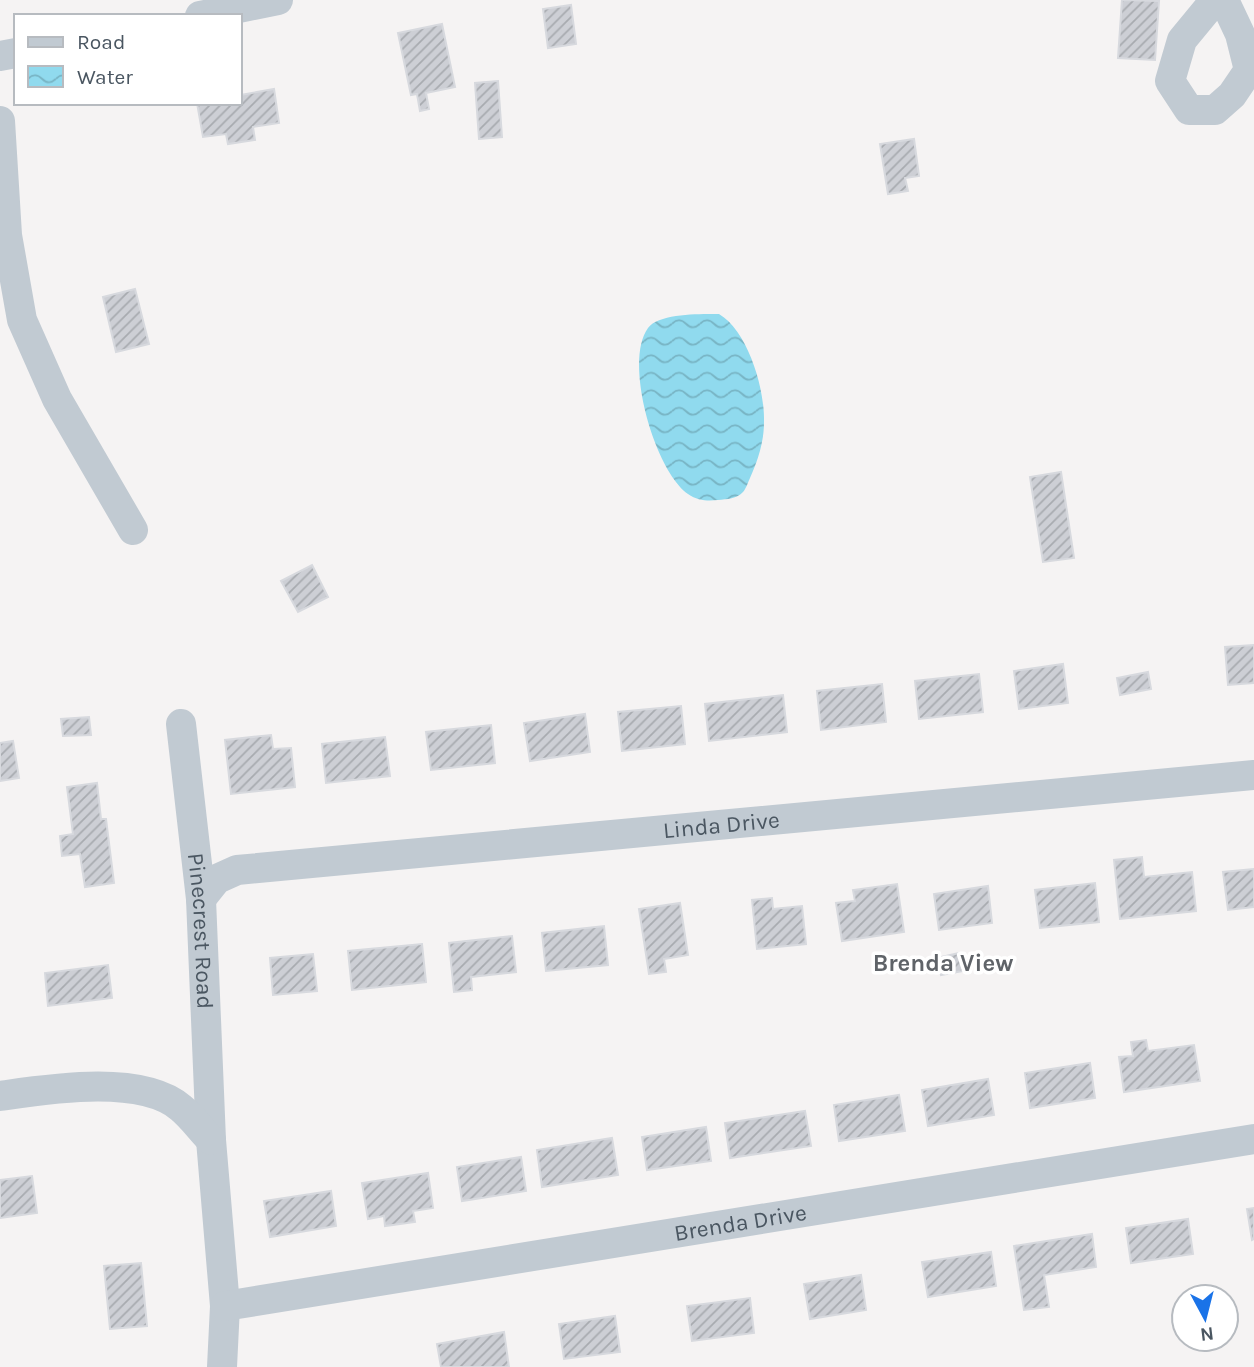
<svg xmlns="http://www.w3.org/2000/svg" width="1254" height="1367" viewBox="0 0 1254 1367" font-family="Karla,sans-serif">
  <style>
    .water { fill: url(#water-waves) }
    .building { fill: url(#building-hatch); stroke: #d7d9de; stroke-width: 2 }
    .lines { fill: none; stroke-linecap: round; stroke-linejoin: round }
    .minor { stroke: #c1cad2; stroke-width: 30 }
    .labels { text-anchor: middle; dominant-baseline: central; stroke-width: 7; stroke-linejoin: round; paint-order: stroke }
    .street-label { font-size: 23px; fill: #4a5661; stroke: #fff }
    .neighbourhood-label { font-size: 24px; font-weight: bold; fill: #5f6368; stroke: #fff }
  </style>
  <defs>
    <pattern id="water-waves" width="16" height="10" patternUnits="userSpaceOnUse" patternTransform="scale(1.75)"><rect width="16" height="10" fill="#90daee"/><path d="M0 5q4-4 8 0t8 0" fill="none" stroke="#78b4c4"/></pattern>
    <pattern id="building-hatch" width="6" height="6" patternUnits="userSpaceOnUse" patternTransform="scale(1.75)"><rect width="6" height="6" fill="#cdcfd5"/><path d="M-1 1l2-2M0 6l6-6M5 7l2-2" fill="none" stroke="#a8abb0"/></pattern>
  </defs>
  <rect width="100%" height="100%" fill="#f5f3f3"/>
  <path class="water" d="M719,314C748,331 765,389 764,422C764,442 758,460 750,478C748,482 746,489 743,492C737,499 727,499 718,500C708,501 698,501 688,494C655,471 623,362 648,328C659,313 701,314 719,314Z"/>
  <path class="building" d="M1122,0L1159,1L1155,60L1118,58Z
    M571,5L576,44L548,48L543,9Z
    M442,24L455,87L426,93L429,109L420,111L417,94L411,95L398,33Z
    M498,81L502,137L479,139L475,83Z
    M274,89L279,123L253,127L255,140L228,144L226,134L203,137L197,103H240V95Z
    M914,139L919,176L905,178L908,191L888,194L880,144Z
    M135,289L149,344L116,352L103,297Z
    M1061,472L1074,558L1043,562L1030,477Z
    M312,565L328,597L298,612L281,581Z
    M1254,645V683L1228,685L1225,647Z
    M1063,664L1068,703L1019,709L1014,671Z
    M1148,672L1151,689L1120,695L1117,678Z
    M979,674L983,712L919,719L915,681Z
    M882,684L886,722L821,730L817,691Z
    M783,695L787,732L709,741L705,704Z
    M681,706L685,744L622,751L618,712Z
    M585,714L590,752L530,761L524,723Z
    M89,717L91,735L63,736L61,719Z
    M491,725L495,763L431,770L426,732Z
    M271,735L273,749L291,748L295,787L231,794L225,740Z
    M385,737L390,776L326,783L322,744Z
    M13,741L19,778L0,781V743Z
    M97,783L101,819H106L114,883L85,887L80,854L62,856L60,836L73,834L67,787Z
    M1142,857L1144,877L1192,872L1196,911L1120,919L1114,860Z
    M1254,869V907L1228,910L1223,872Z
    M1095,883L1099,922L1040,928L1035,890Z
    M897,884L904,932L842,941L836,903L855,901L853,890Z
    M988,886L992,923L939,930L934,894Z
    M772,898L773,909L802,906L806,944L757,949L752,900Z
    M680,903L688,955L664,959L666,972L649,974L639,909Z
    M604,926L608,965L546,971L542,933Z
    M512,936L516,972L471,977L472,990L454,992L449,943Z
    M422,944L426,982L352,990L348,951Z
    M959,953L963,971L941,975L937,958Z
    M313,954L317,991L273,995L270,958Z
    M108,965L112,998L48,1006L45,973Z
    M1146,1040L1148,1051L1194,1045L1200,1081L1124,1092L1119,1057L1133,1056L1131,1042Z
    M1090,1063L1095,1098L1030,1108L1025,1073Z
    M988,1079L994,1115L928,1126L922,1090Z
    M899,1095L905,1131L839,1141L834,1105Z
    M805,1111L811,1146L730,1158L725,1123Z
    M706,1127L711,1161L647,1170L642,1137Z
    M612,1138L618,1175L542,1187L537,1150Z
    M521,1157L526,1191L462,1201L457,1167Z
    M428,1173L433,1208L413,1211L415,1222L385,1226L384,1216L368,1219L362,1183Z
    M32,1176L37,1213L0,1218V1180Z
    M331,1191L336,1226L270,1237L264,1201Z
    M1254,1208V1239L1252,1240L1247,1209Z
    M1188,1219L1193,1254L1131,1263L1126,1228Z
    M1092,1234L1096,1267L1044,1275L1049,1307L1024,1310L1014,1246Z
    M991,1252L996,1286L928,1297L922,1262Z
    M141,1263L147,1326L110,1329L104,1266Z
    M861,1275L866,1310L810,1319L804,1284Z
    M750,1298L754,1333L692,1341L687,1306Z
    M615,1316L620,1352L564,1359L559,1324Z
    M504,1332L509,1367H441L437,1344Z"/>
  <g class="lines">
    <g class="minor">
      <path d="M1215,0L1182,40L1170,81L1189,110H1215L1232,95L1249,70L1240,34L1224,0"/>
      <path d="M200,16L278,0"/>
      <path d="M0,56L16,53"/>
      <path d="M0,121L7,235L22,320L57,399L133,530"/>
      <path id="s1" d="M181,724L201,899L211,1140L225,1306L222,1367"/>
      <path id="s2" d="M201,899L217,879L237,870L1254,775"/>
      <path d="M0,1096C49,1089 141,1074 181,1108C192,1117 201,1130 211,1140"/>
      <path id="s3" d="M225,1306L1254,1139"/>
    </g>
  </g>
  <g class="labels">
    <g class="street-label">
      <text stroke="none"><textPath href="#s2" startOffset="534">Linda Drive</textPath></text>
      <text stroke="none"><textPath href="#s1" startOffset="208">Pinecrest Road</textPath></text>
      <text stroke="none"><textPath href="#s3" startOffset="522">Brenda Drive</textPath></text>
    </g>
    <g class="neighbourhood-label">
      <text x="943" y="963">Brenda View</text>
    </g>
  </g>
  <rect x="14" y="14" width="228" height="91" fill="#ffffff" stroke="#b7bbc0" stroke-width="2"/>
  <rect x="28" y="37" width="35" height="10" fill="#c1cad2" stroke="#b7bbc0" stroke-width="2"/>
  <text x="77" y="49" font-size="21" fill="#4a5661">Road</text>
  <rect x="28" y="66" width="35" height="21" fill="url(#water-waves)" stroke="#b7bbc0" stroke-width="2"/>
  <text x="77" y="84" font-size="21" fill="#4a5661">Water</text>
  <g transform="translate(1205 1318) rotate(173)"><circle r="33" fill="#ffffff" stroke="#b7bbc0" stroke-width="2"/>
  <path d="M0-5L12 26L0 18L-12 26Z" fill="#1a73e8"/>
  <text y="-10" font-size="19" font-weight="bold" text-anchor="middle" fill="#4a5661">N</text>
  </g>
</svg>
